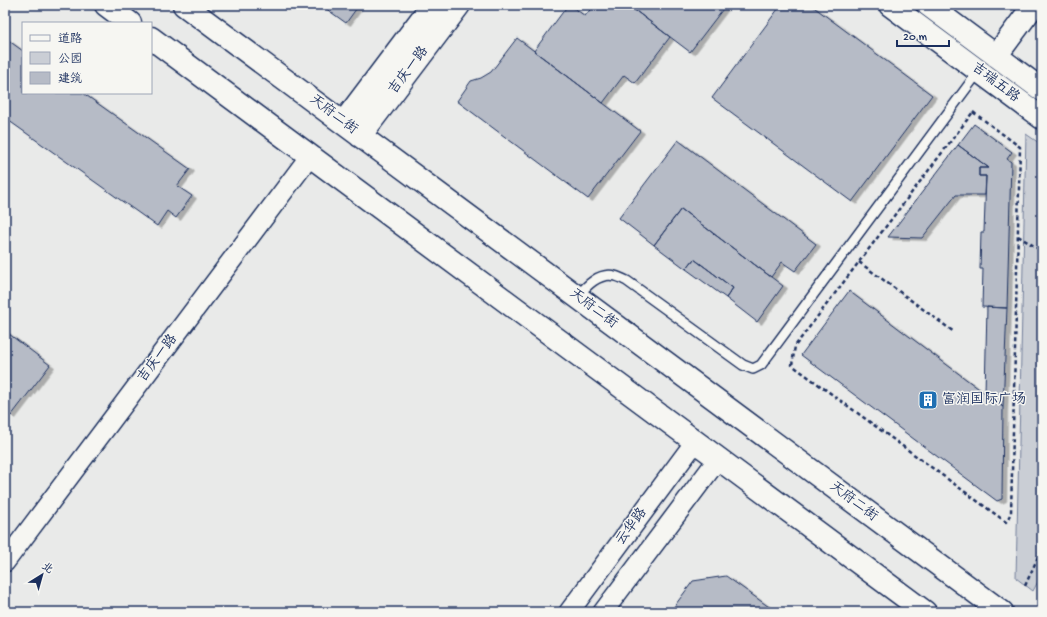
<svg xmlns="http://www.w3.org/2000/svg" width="1047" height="617" viewBox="0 0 1047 617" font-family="'Gochi Hand','LXGW WenKai TC',sans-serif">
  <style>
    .green { fill: #caced5; stroke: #727e9a }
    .building { fill: #b6bbc6; stroke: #1b2f5e; filter: url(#shadow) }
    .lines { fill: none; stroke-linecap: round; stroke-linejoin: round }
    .lane-casing { stroke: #1b2f5e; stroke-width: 12 }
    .street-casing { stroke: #1b2f5e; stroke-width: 22 }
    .secondary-casing { stroke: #1b2f5e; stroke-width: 25 }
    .path { stroke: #1b2f5e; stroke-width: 2.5; stroke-dasharray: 4 3; stroke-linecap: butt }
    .lane { stroke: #f6f6f2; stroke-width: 9 }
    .street { stroke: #f6f6f2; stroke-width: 19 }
    .secondary { stroke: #f6f6f2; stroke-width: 22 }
    .labels { text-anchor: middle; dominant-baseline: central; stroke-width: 3; stroke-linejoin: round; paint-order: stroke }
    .street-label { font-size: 14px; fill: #1b2f5e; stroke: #f6f6f2 }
    .poi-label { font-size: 14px; fill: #1b2f5e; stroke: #f6f6f2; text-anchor: start }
  </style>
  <defs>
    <filter id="shadow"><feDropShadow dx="4.5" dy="2.5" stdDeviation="0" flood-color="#0004"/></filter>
  </defs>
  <rect width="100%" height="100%" fill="#e9eae9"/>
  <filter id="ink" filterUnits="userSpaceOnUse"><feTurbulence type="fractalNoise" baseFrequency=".025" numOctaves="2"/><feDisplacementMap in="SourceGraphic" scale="8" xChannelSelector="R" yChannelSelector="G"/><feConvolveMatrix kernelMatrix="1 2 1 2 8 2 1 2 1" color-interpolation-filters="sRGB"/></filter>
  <g filter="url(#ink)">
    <path class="green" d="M1026,134L1042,145V574L1033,591L1016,578Z"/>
    <path class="building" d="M321,5H359L346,23Z
      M568,5H570L585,16L594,5H628L670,37L635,83L624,75L603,103L534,51Z
      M628,5H726L690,52Z
      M781,5H811L932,95L852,202L712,98Z
      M5,38L23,51V93H83L190,169L177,186L192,196L176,218L167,211L157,226L5,118Z
      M517,38L640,131L588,199L457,101L471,81L481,78L491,72Z
      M974,124L1012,152L1007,159L1011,162L1007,308L982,307L983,269H980L981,232H984L986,176H979V168H989L958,145Z
      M678,140L816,244L795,271L782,262L771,277L681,209L654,245L619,218Z
      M958,145L989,168H979V176H986L985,195H956L922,238L888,237Z
      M681,209L783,286L757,322L726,298L733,288L694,259L686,269L654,245Z
      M694,259L733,288L726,298L686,269Z
      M849,291L1003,407L1002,499L997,501L801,355Z
      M987,307L1007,308L1003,407L985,393Z
      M5,331L50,365L11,416L5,411Z
      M726,576L776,612H670L693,581Z"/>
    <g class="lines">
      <g class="lane-casing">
        <path id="lane" d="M577,297C586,286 599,272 615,276C619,277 623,279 627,281L743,365L753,369L761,365L979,71"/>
      </g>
      <g class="street-casing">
        <path id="street" d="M5,562L310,156
          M569,612L695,442
          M603,612L718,459"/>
      </g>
      <g class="secondary-casing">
        <path id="secondary" d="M106,5L130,23
          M184,5L1002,612
          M890,5L1042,118
          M928,5L1042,90
          M151,38L925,612
          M996,56L1034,5
          M343,123L432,5
          M360,136L459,5"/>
      </g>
      <path class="path" d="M973,112L1020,147L1011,513L1006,522L792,365L795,346Z
        M1018,236L1042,251
        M859,262L954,332
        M1025,586L1042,548"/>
      <use href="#lane" class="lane"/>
      <use href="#street" class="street"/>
      <use href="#secondary" class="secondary"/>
    </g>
  </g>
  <defs>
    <g id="building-square" transform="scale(1)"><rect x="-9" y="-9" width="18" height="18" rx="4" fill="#1f6fb2" stroke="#f6f6f2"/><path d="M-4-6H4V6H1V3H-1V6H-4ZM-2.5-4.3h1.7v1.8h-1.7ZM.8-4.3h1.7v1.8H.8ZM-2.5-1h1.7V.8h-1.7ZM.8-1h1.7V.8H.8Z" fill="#fff"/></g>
  </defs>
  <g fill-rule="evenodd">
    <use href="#building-square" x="928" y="400"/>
  </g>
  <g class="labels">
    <g class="street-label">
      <text transform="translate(409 71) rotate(-53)">吉庆一路</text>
      <text transform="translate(995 83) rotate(37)">吉瑞五路</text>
      <text transform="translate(333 115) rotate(37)">天府二街</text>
      <text transform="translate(593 309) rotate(37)">天府二街</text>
      <text transform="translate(158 359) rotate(-53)">吉庆一路</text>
      <text transform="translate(853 502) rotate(37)">天府二街</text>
      <text transform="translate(632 527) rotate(-54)">云华路</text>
    </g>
    <g class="poi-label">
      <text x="942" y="400">富润国际广场</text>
    </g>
  </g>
  <rect width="1047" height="617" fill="none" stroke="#f6f6f2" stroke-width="20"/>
  <rect x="10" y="10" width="1027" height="597" fill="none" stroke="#1b2f5e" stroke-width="1.5" filter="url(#ink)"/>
  <rect x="22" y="22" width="130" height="72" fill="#f6f6f2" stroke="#9ea6b7"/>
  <rect x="30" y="35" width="20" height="6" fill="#f6f6f2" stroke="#9ea6b7"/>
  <text x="58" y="42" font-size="12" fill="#1b2f5e">道路</text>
  <rect x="30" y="52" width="20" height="12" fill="#caced5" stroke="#9ea6b7"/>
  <text x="58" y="62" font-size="12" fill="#1b2f5e">公园</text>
  <rect x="30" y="72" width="20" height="12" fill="#b6bbc6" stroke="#9ea6b7"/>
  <text x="58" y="82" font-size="12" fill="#1b2f5e">建筑</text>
  <g transform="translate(42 575) rotate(37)" stroke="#f6f6f2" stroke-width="3" paint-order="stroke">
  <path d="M0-3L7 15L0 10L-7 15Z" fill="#1b2f5e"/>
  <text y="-6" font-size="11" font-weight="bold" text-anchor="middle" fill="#1b2f5e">北</text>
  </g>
  <path d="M897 40v6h52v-6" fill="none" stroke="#1b2f5e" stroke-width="2"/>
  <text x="903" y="40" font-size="12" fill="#1b2f5e" stroke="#f6f6f2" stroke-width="3" paint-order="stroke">20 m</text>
</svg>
